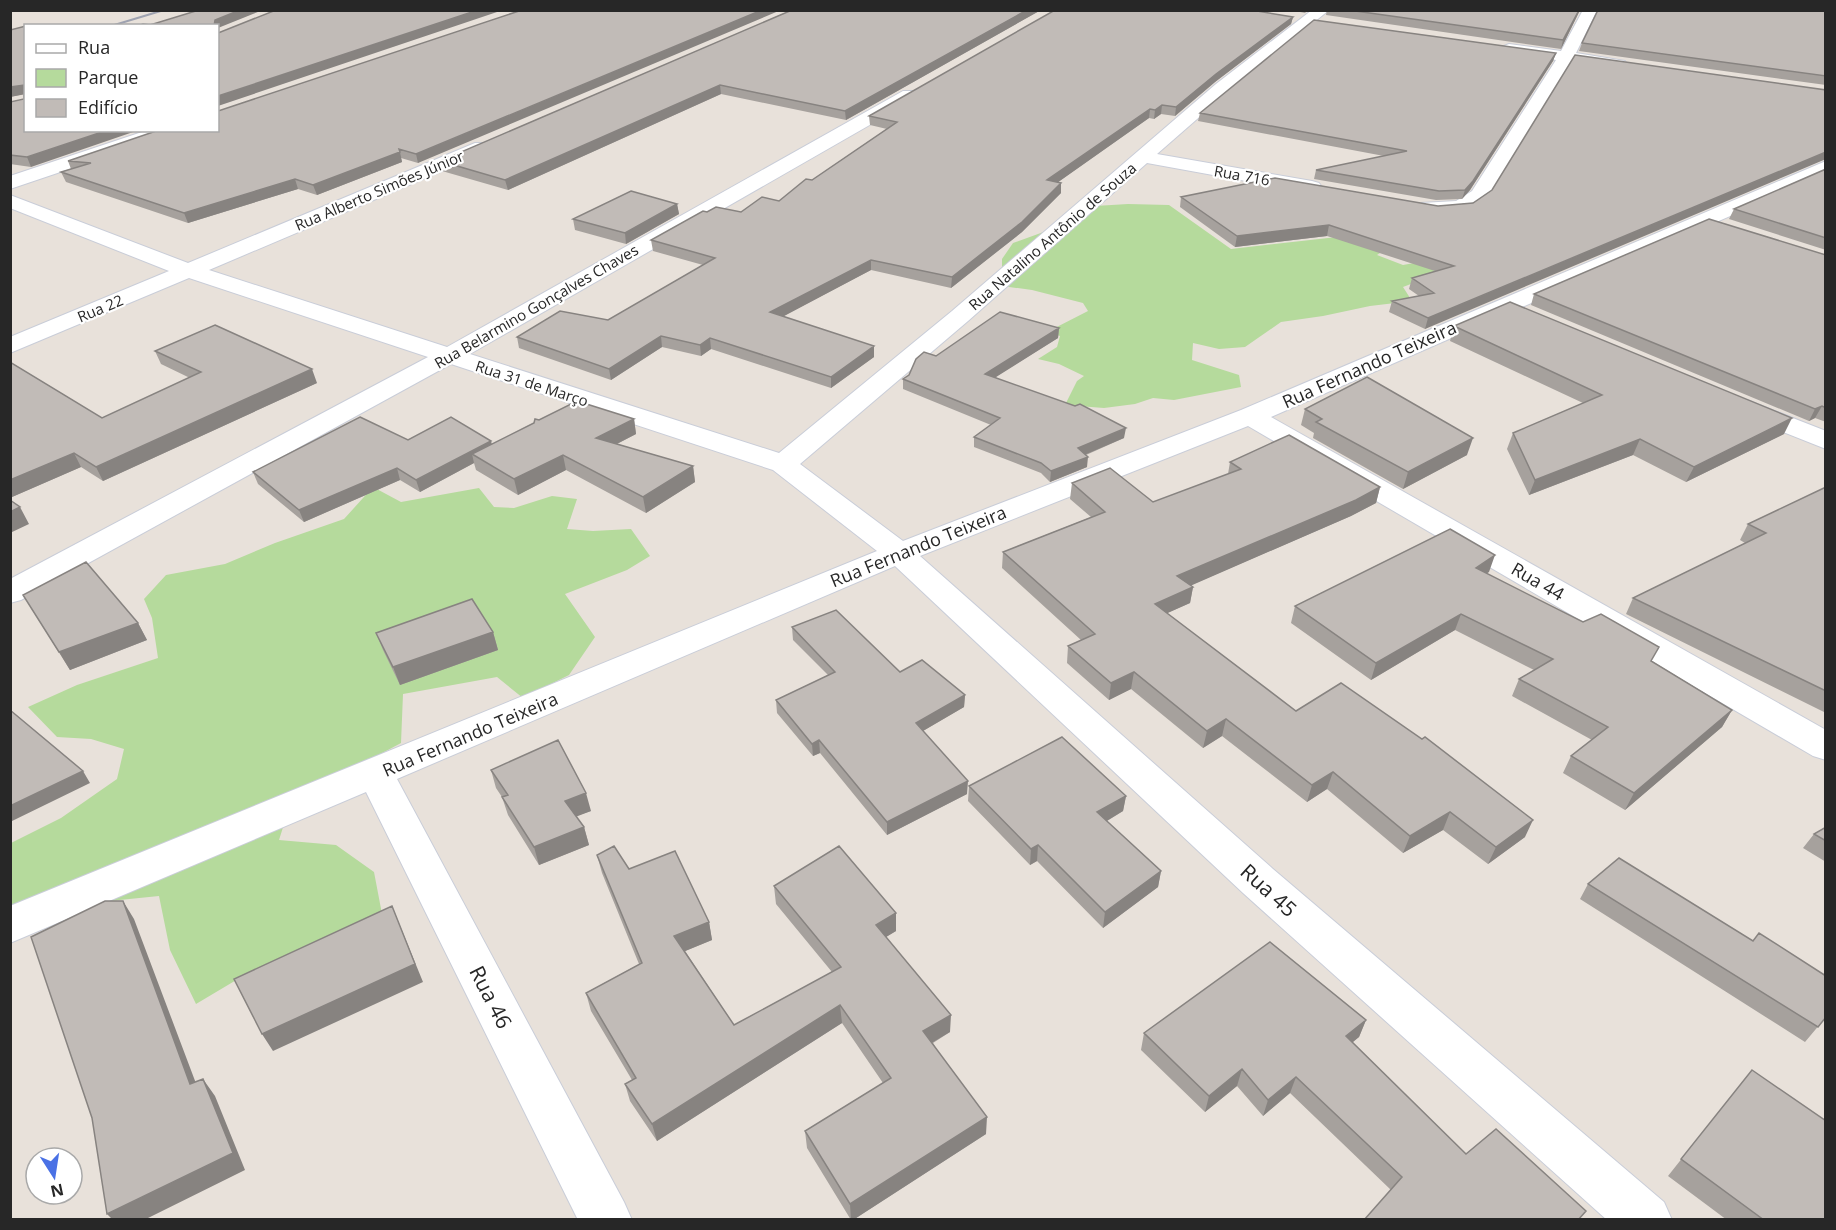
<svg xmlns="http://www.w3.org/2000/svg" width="1836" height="1230" viewBox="0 0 1836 1230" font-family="'Open Sans',sans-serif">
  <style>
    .green { fill: #b5da9c }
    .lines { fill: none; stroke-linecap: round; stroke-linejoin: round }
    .street-casing { stroke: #c9cdd8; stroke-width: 2 }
    .street { fill: #fff; fill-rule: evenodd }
    .rail { stroke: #9ea2b0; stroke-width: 2 }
    .wall { fill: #a6a19d }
    .shaded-wall { fill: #878380 }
    .building { fill: #c1bbb7; stroke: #878380; stroke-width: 1.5 }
    .labels { text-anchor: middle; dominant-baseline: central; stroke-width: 4.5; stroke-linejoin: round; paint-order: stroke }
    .far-street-label { font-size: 15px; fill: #272727; stroke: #fff }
    .street-label { font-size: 18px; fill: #272727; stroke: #fff }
    .near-street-label { font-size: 21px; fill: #272727; stroke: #fff }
  </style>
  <rect width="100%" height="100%" fill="#e8e1da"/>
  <path class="green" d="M1128,204L1169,205L1231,249L1346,236L1389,247L1377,255L1403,265L1431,260L1476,259L1403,287L1412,301L1370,306L1323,316L1281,322L1245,347L1219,349L1193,343L1192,360L1239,375L1241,387L1174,400L1153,398L1135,404L1104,408L1065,405L1077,381L1084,376L1059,364L1038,359L1057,347L1060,336L1047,332L1088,311L1083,303L1032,290L1002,286V259L1013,243L1049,230L1095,206Z
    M373,487L401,502L479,488L494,507L514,508L552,496L577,499L567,529L593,531L631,529L650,556L627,570L565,594L595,637L569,675L523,698L497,677L403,694L401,743L291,802L279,840L336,845L374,872L382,914L238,979L196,1004L170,950L159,896L11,911V843L61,818L117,779L124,749L91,739L57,737L28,707L77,685L158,658L152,618L144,599L166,575L225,564L275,543L344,519Z"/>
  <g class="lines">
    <g class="street-casing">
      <path id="street" d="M1312,10H1329L1228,92L1157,154L1312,181L1319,183L1322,187L1319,191L1312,193L1147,163L968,321L800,464L903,541L1241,410L1826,161V174L1271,417L1826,730V760L1813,756L1248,426L920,556L1273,869L1664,1202L1672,1220H1607L1243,893L895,566L397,779L624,1202L632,1220H578L366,792L10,943V906L877,551L773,470L451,364L21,600L10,603V579L428,357L189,278L10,353V337L169,271L10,208V195L188,263L475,143H489L491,147L489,151L209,270L447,347L903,91H915L917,95L915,99L470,354L779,453L952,311L1216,84Z
        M1583,10H1597L1576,53L1625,61L1627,64L1625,67L1619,69L1571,62L1487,199C1469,215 1444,217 1421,211L1418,207L1421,203L1456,201L1472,191L1556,60L1504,52L1501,49L1504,46L1509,44L1561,51Z
        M148,130H176L173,134L10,189V176Z
        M1747,400L1826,431V449L1738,414L1734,408L1738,402Z"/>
    </g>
    <use href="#street" class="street"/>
    <path class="rail" d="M111,26L164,10"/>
  </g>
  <path class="wall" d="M522,10L418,163L401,158L402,162L317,195L298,189L188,223L66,182L61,172L71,169L68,161Z
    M792,10H1041L846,120L721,94L508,190L442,171L440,161Z
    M1290,10H1308L1305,13Z
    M1327,10H1580L1561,49L1326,15Z
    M1826,10V85L1579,51L1582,43Z
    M1293,17L1291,24L1215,82L1175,116L1161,114L1154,119L1149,118L1058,182L1061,183V193L1022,232L951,288L871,270L783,316L874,357L831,388L711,349L701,356L662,347L611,380L519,348L517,337L608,320L703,265L653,251L651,240L707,212H741L779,201L812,180L887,129L870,125L869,116Z
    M26,26L31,167L10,164V102L24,99V94L10,97Z
    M1556,53L1553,61L1470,190L1462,199L1436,200L1314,179L1316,170L1384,156L1198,121L1200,113Z
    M1826,90L1425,329L1389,312L1392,301L1419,296L1409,289L1412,278L1435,271L1327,236L1235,247L1180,207L1181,197L1438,206L1473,203Z
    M1826,169V250L1729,219L1734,209Z
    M677,204L679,214L626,244L575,230L573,219Z
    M1826,255V422L1815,418L1809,421L1531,305L1534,294Z
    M1454,326L1784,434L1686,482L1633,455L1529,495L1507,449L1513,433L1583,403L1450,341Z
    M1059,328L1058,338L995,377L1124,438L1086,455L1087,467L1050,482L1041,473L974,447V437L991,425L903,389V379L936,356Z
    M155,351L317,383L103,481L81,467L12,497H10V362L102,418L190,378L161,364Z
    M1305,409L1467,455L1403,489L1313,438L1314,433L1301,425Z
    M634,419L636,434L617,444L693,466L695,482L646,513L566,470L518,495L476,470L474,463L420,492L400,480L304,522L258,484L253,472L408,440L492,444L539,420Z
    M1230,462L1380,487L1376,503L1351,516L1191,585L1193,587L1190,603L1167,613L1296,711L1525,837L1488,864L1443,830L1403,853L1327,789L1307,802L1222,736L1203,748L1131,689L1109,700L1067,663L1068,646L1081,640L1002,568L1003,552L1091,517L1070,499L1072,483L1153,502L1228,474Z
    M1826,487V713L1626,614L1633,598L1745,543L1740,540L1748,524Z
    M1489,572L1486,573L1652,661L1732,710L1722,727L1625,810L1563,773L1571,756L1592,740L1512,696L1519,679L1534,670L1455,630L1371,680L1291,623L1295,606Z
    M23,595L138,623L147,640L70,670Z
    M792,627L900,672L965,695L964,707L923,731L967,794L887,835L820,753L813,756L777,713L776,700L828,675L793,640Z
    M493,632L498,650L400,685L383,650L376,633Z
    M491,770L591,811L576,816L584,827L589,845L539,865L508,815L502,797L496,788Z
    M969,786L1126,796L1123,811L1107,821L1161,871L1158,887L1103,928L1037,861L1030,865L968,801Z
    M1826,827V862L1803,848L1814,834Z
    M597,855L629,869L709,922L712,940L685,951L734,1025L832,972L776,904L774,886L896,913V931L886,937L950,1032L933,1043L986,1134L853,1220H851L807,1148L805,1131L883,1083L842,1023L657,1141L630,1101L625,1084L632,1080L591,1011L586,993L639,964L602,873Z
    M1588,884L1826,1017L1805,1042L1580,899Z
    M1366,1020L1359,1037L1352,1042L1466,1154L1586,1211L1391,1190L1290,1093L1263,1116L1237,1086L1205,1112L1141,1050L1144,1033Z
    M1752,1070L1826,1220H1727L1668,1176Z"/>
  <path class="shaded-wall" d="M240,10H263L218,28V26H214L215,20Z
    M478,10H503L218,106V96Z
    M762,10H781L418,163L416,154Z
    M1027,10H1041L846,120L845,111Z
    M1579,10H1580L1561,49L1563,40Z
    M1293,17L1291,24L1215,82L1175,116L1176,107L1216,74Z
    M1556,53L1553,61L1470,190L1462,199L1465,190Z
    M24,85L26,94L10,97V87Z
    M720,85L721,94L508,190L505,180Z
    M1162,105L1161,114L1154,119L1155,110Z
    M1150,109L1149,118L1047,190V180Z
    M108,130H139L31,167L27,157Z
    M400,152L402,162L317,195L313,185Z
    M1826,152V159L1425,329L1428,318Z
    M295,179L298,189L188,223L184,213Z
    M1061,183V193L1022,232L951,288L952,277Z
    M677,204L679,214L626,244L625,233Z
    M1329,225L1327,236L1235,247L1237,236Z
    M871,260V270L771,323L770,312Z
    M1059,328L1058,338L985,384V374Z
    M661,336L662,347L611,380L609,369Z
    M710,338L711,349L701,356L700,345Z
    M874,346V357L831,388V377Z
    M312,369L317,383L103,481L96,467Z
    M1822,406L1815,418L1809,421L1815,409Z
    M1792,418L1784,434L1686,482L1694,467Z
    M634,419L636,434L599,453L596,438Z
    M1126,428L1124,438L1077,458L1078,448Z
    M1473,438L1467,455L1403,489L1408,472Z
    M1640,439L1633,455L1529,495L1535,480Z
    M491,441L494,452L472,454L474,463L420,492L416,480Z
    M74,453L81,467L12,497L10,495V480Z
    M563,455L566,470L518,495L514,479Z
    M1088,457L1087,467L1050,482L1051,471Z
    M693,466L695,482L646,513L643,497Z
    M397,468L400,480L304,522L299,510Z
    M1380,487L1376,503L1351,516L1174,593L1177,576Z
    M20,507L29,524L10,533V512Z
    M1495,555L1489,572L1470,584L1476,568Z
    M1193,587L1190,603L1152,620L1155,604Z
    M1461,614L1455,630L1371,680L1376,663Z
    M138,623L147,640L70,670L59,652Z
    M493,632L498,650L400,685L393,667Z
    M1134,672L1131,689L1109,700L1111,683Z
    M965,695L964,707L916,735V723Z
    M1732,710L1722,727L1625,810L1634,793Z
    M1226,719L1222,736L1203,748L1207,731Z
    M819,740L820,753L813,756L812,744Z
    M83,771L90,783L10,822V806Z
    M1333,772L1327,789L1307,802L1312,785Z
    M968,781L967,794L887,835V822Z
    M586,793L591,811L570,819L565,801Z
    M1126,796L1123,811L1095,828L1097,812Z
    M1450,812L1443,830L1403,853L1410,836Z
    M1533,820L1525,837L1488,864L1496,847Z
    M584,827L589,845L539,865L534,847Z
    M1038,845L1037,861L1030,865L1031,849Z
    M1161,871L1158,887L1103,928L1105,912Z
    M123,901L134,919L203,1102L190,1084Z
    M392,906L423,982L273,1051L262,1034Z
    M896,913V931L876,943V925Z
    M709,922L712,940L678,954L674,936Z
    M840,1005L842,1023L657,1141L652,1124Z
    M951,1015L950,1032L923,1048V1031Z
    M1366,1020L1359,1037L1340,1053L1346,1036Z
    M1242,1069L1237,1086L1205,1112L1209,1096Z
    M1296,1077L1290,1093L1263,1116L1268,1100Z
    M203,1079L215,1096L245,1170L144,1220H113L107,1214Z
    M987,1117L986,1134L853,1220H851L850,1204Z"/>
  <path class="building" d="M199,10H240L215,20L214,26H138L143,24L150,25Z
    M276,10H478L218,96V33Z
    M522,10H762L416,154L399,149L400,152L313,185L295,179L184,213L61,172L91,163L68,161L159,130H218V111Z
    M792,10H1027L845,111L720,85L505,180L440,161Z
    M1055,10H1251L1293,17L1216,74L1176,107L1162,105L1155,110L1150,109L1047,180L1061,183L1022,222L952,277L871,260L770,312L874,346L831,377L710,338L700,345L661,336L609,369L517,337L560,311L608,320L715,258L651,240L703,211L707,212L716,207L741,212L762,197L779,201L806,179L812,180L897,122L869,116Z
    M1348,10H1579L1563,40Z
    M1598,10H1826V76L1582,43Z
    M1314,20L1556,53L1473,181L1465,190L1439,191L1316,170L1407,151L1200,113Z
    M26,26V130H108L27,157L10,155V102L24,99V85L10,87V30Z
    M1575,55L1826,90V152L1428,318L1392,301L1434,293L1412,278L1454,266L1329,225L1237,236L1181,197L1275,178L1438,206L1473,203L1492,190Z
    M1826,169V238L1734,209Z
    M631,191L677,204L625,233L573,219Z
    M1709,219L1826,255V408L1822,406L1815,409L1534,294Z
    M1510,302L1792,418L1694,467L1640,439L1535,480L1513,433L1602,395L1454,326Z
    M1000,312L1059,328L985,374L1075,406L1080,404L1126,428L1078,448L1088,457L1051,471L1041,463L974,437L1000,418L903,379L909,375L916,359L924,352L936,356Z
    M215,325L312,369L96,467L74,453L10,480V362L102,418L201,372L155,351Z
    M1367,377L1473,438L1408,472L1316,422L1322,419L1305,409Z
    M577,401L634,419L596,438L693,466L643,497L563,455L514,479L472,454L534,423L535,419L539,420Z
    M360,417L408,440L451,417L491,441L416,480L397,468L299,510L253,472Z
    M1289,435L1380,487L1356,500L1177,576L1193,587L1155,604L1296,711L1341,683L1422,739L1425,737L1533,820L1496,847L1450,812L1410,836L1333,772L1312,785L1226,719L1207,731L1134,672L1111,683L1068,646L1095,634L1003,552L1105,512L1072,483L1110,468L1153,502L1241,469L1230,462Z
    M1826,487V691L1633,598L1766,533L1748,524Z
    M10,500L20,507L10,512Z
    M1450,529L1495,555L1476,568L1583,622L1601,614L1659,647L1651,661L1732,710L1634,793L1571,756L1608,727L1519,679L1553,659L1461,614L1376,663L1295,606Z
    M86,562L138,623L59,652L23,595Z
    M472,599L493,632L393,667L376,633Z
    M836,610L900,672L922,660L965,695L916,723L968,781L887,822L819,740L812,744L776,700L835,672L792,627Z
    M10,710L83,771L10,806Z
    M1062,737L1126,796L1097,812L1161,871L1105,912L1038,845L1031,849L969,786Z
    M558,740L586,793L565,801L584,827L534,847L502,797L508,795L491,770Z
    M1826,827V841L1814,834Z
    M614,846L629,869L675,851L709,922L674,936L734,1025L841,967L774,886L839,846L896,913L876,925L951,1015L923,1031L987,1117L850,1204L805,1131L891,1078L840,1005L652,1124L625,1084L636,1078L586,993L642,963L597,855Z
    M1619,858L1753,941L1759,933L1826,976V1017L1818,1027L1588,884Z
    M105,901H123L190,1084L203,1079L233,1153L107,1214L92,1118L31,937Z
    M392,906L415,964L262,1034L234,979Z
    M1270,942L1366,1020L1346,1036L1466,1154L1496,1129L1586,1211L1578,1220H1364L1402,1177L1296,1077L1268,1100L1242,1069L1209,1096L1144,1033Z
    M1752,1070L1826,1121V1220H1764L1681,1159Z"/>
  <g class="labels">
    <g class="far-street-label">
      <text transform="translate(1242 175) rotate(10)">Rua 716</text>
      <text transform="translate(379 190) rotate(-23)">Rua Alberto Simões Júnior</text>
      <text transform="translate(1052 236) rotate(-41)">Rua Natalino Antônio de Souza</text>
      <text transform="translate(536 306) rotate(-30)">Rua Belarmino Gonçalves Chaves</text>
      <text transform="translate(100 308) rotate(-23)">Rua 22</text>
      <text transform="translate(532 383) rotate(18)">Rua 31 de Março</text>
    </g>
    <g class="street-label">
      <text transform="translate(1369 364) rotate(-24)">Rua Fernando Teixeira</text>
      <text transform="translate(918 546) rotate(-22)">Rua Fernando Teixeira</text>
      <text transform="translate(1538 581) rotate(30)">Rua 44</text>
      <text transform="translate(470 734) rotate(-23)">Rua Fernando Teixeira</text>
    </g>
    <g class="near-street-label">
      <text transform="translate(1269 890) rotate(42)">Rua 45</text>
      <text transform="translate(491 997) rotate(63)">Rua 46</text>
    </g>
  </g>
  <rect width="1836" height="1230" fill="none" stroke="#272727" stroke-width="24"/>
  <rect x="24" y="24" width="195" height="108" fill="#ffffff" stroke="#a9a9a9" stroke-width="1.5"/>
  <rect x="36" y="44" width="30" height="9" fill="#ffffff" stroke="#a9a9a9" stroke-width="1.5"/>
  <text x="78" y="54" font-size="18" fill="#272727">Rua</text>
  <rect x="36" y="69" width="30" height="18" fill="#b5da9c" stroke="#a9a9a9" stroke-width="1.5"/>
  <text x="78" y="84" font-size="18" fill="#272727">Parque</text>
  <rect x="36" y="99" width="30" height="18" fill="#c1bbb7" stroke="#a9a9a9" stroke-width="1.5"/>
  <text x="78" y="114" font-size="18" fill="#272727">Edifício</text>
  <g transform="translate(54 1176) rotate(168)"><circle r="28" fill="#ffffff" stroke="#a9a9a9" stroke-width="1.5"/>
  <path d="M0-4.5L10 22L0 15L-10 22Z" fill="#4a71e5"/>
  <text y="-9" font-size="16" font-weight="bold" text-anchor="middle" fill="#272727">N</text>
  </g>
</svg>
